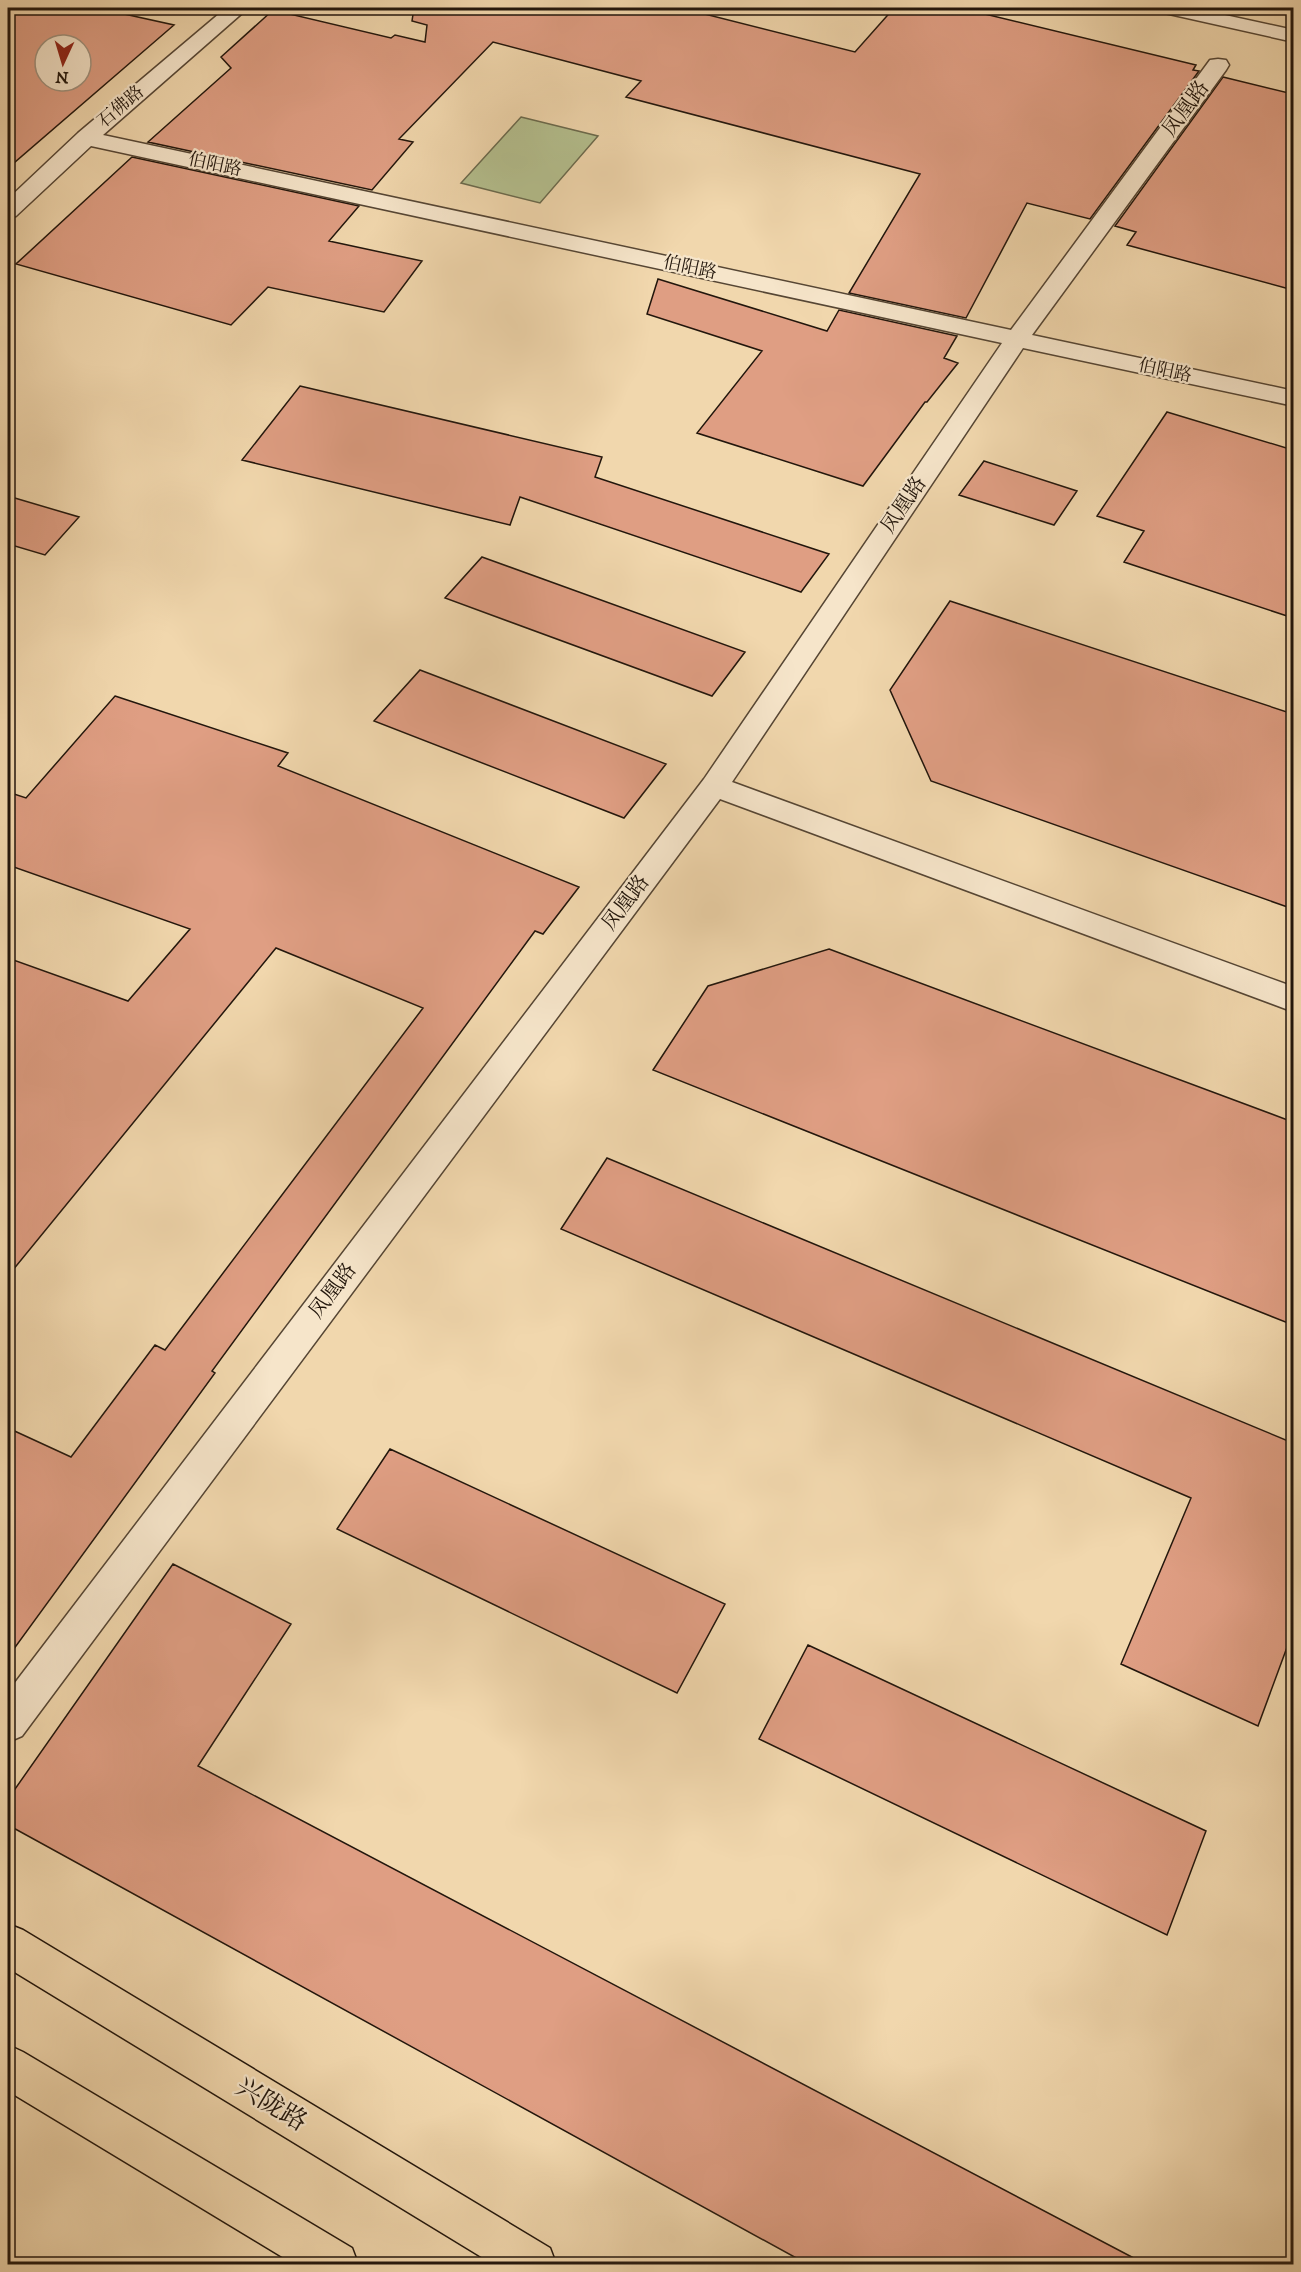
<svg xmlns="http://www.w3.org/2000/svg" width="1301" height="2272" viewBox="0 0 1301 2272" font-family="'IM FELL DW Pica','Noto Serif SC',serif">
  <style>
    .green { fill: #b4bf8e; stroke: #6b6a4d; stroke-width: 1.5 }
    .building { fill: #df9e83; stroke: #22160c; stroke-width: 1.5; fill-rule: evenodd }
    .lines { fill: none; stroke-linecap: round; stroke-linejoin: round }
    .minor-casing { stroke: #564634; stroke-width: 3 }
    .trunk-casing { stroke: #22160c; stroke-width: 3 }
    .minor { fill: #f6e5ca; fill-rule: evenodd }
    .trunk { fill: #f1d7ad; fill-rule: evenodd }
    .labels { text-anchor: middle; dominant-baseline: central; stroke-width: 4.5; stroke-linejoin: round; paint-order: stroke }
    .far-street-label { font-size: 18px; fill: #22160c; stroke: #f6e5ca }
    .street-label { font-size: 21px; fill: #22160c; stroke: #f6e5ca }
    .near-street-label { font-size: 26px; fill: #22160c; stroke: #f6e5ca }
  </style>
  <rect width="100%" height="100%" fill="#f1d7ad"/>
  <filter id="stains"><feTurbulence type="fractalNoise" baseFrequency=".00333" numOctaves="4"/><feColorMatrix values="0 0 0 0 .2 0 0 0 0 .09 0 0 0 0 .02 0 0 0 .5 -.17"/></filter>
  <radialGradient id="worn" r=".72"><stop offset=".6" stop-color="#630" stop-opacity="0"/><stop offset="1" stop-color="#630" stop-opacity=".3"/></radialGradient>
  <path class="green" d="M521,117L598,136L540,203L461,183Z"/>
  <path class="building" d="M8,8H97L174,25L8,168ZM45,45H81V81H45Z
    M414,8H681L855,52L894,8H960L1196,65L1193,70L1199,71L1090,219L1027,203L966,318L849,293L920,174L626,97L641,81L493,42L399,139L413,142L372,190L148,142L231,68L221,57L273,10L391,38L395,35L425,42L427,25L412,21Z
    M1223,77L1293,94V290L1127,245L1136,232L1115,226Z
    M132,157L359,206L329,241L422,261L384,312L268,287L231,325L16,264Z
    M658,279L827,331L839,310L957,336L944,358L958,363L927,402H925L863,486L697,433L762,351L647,314Z
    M300,386L602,457L595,477L829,554L801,592L520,497L510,525L242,460Z
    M1167,412L1293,450V618L1124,562L1144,531L1097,516Z
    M984,461L1077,491L1054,525L959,495Z
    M8,496L79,517L45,555L8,544Z
    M482,557L745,652L712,696L445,598Z
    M950,601L1293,714V909L931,781L890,690Z
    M420,670L666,764L624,818L374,721Z
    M115,696L288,753L278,766L579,887L543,934L535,931L212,1371L215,1373L8,1657V1428L71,1457L155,1345L165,1350L423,1008L276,948L8,1276V958L128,1001L190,929L8,865V792L26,798Z
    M829,949L1293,1122V1325L653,1070L708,986Z
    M607,1158L1293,1443V1631L1258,1726L1121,1664L1191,1498L561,1229Z
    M390,1449L725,1604L677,1693L337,1529Z
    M173,1564L291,1624L198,1766L1147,2265H809L8,1825V1799Z
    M808,1645L1206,1831L1167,1935L759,1739Z"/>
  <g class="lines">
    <g class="minor-casing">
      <path id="minor" d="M226,8H248L103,135L1011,330L1210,60L1218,59L1226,60L1229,65L1226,70L1032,335L1294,391V406L1023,348L732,782L1294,987V1012L720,799L22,1736L8,1742V1692L704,779L1002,343L91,146L16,216L8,218V199L78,133Z
        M1157,8H1193L1294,30V42L1160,12Z"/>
    </g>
    <g class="trunk-casing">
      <path id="trunk" d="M8,1924L23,1930L550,2248L556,2264H493L8,1968Z
        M8,2045L23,2052L352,2248L358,2264H294L8,2091Z"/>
    </g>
    <use href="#minor" class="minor"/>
    <use href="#trunk" class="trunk"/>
  </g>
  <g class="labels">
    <g class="far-street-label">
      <text transform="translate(121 107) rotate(-40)">石佛路</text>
      <text transform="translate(215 165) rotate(12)">伯阳路</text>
      <text transform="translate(690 268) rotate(12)">伯阳路</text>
      <text transform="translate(1165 371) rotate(12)">伯阳路</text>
    </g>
    <g class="street-label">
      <text transform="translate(1186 109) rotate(-54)">凤凰路</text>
      <text transform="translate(904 505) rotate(-56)">凤凰路</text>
      <text transform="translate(626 903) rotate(-53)">凤凰路</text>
      <text transform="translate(333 1291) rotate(-53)">凤凰路</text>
    </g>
    <g class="near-street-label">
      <text transform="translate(271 2105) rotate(31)">兴陇路</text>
    </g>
  </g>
  <rect width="1301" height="2272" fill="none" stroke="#f1d7ad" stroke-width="30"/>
  <rect x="9" y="9" width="1283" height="2254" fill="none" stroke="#22160c" stroke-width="3"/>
  <rect x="15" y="15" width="1271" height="2242" fill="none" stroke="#22160c" stroke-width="1.5"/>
  <g transform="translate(63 63) rotate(184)"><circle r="28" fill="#f6e5ca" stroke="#a1927e" stroke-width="1.5"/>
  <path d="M0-4.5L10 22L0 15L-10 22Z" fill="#8f2418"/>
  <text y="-9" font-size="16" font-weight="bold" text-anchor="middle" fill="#22160c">N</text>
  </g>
  <rect width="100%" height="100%" filter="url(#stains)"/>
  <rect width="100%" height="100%" fill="url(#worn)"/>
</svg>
